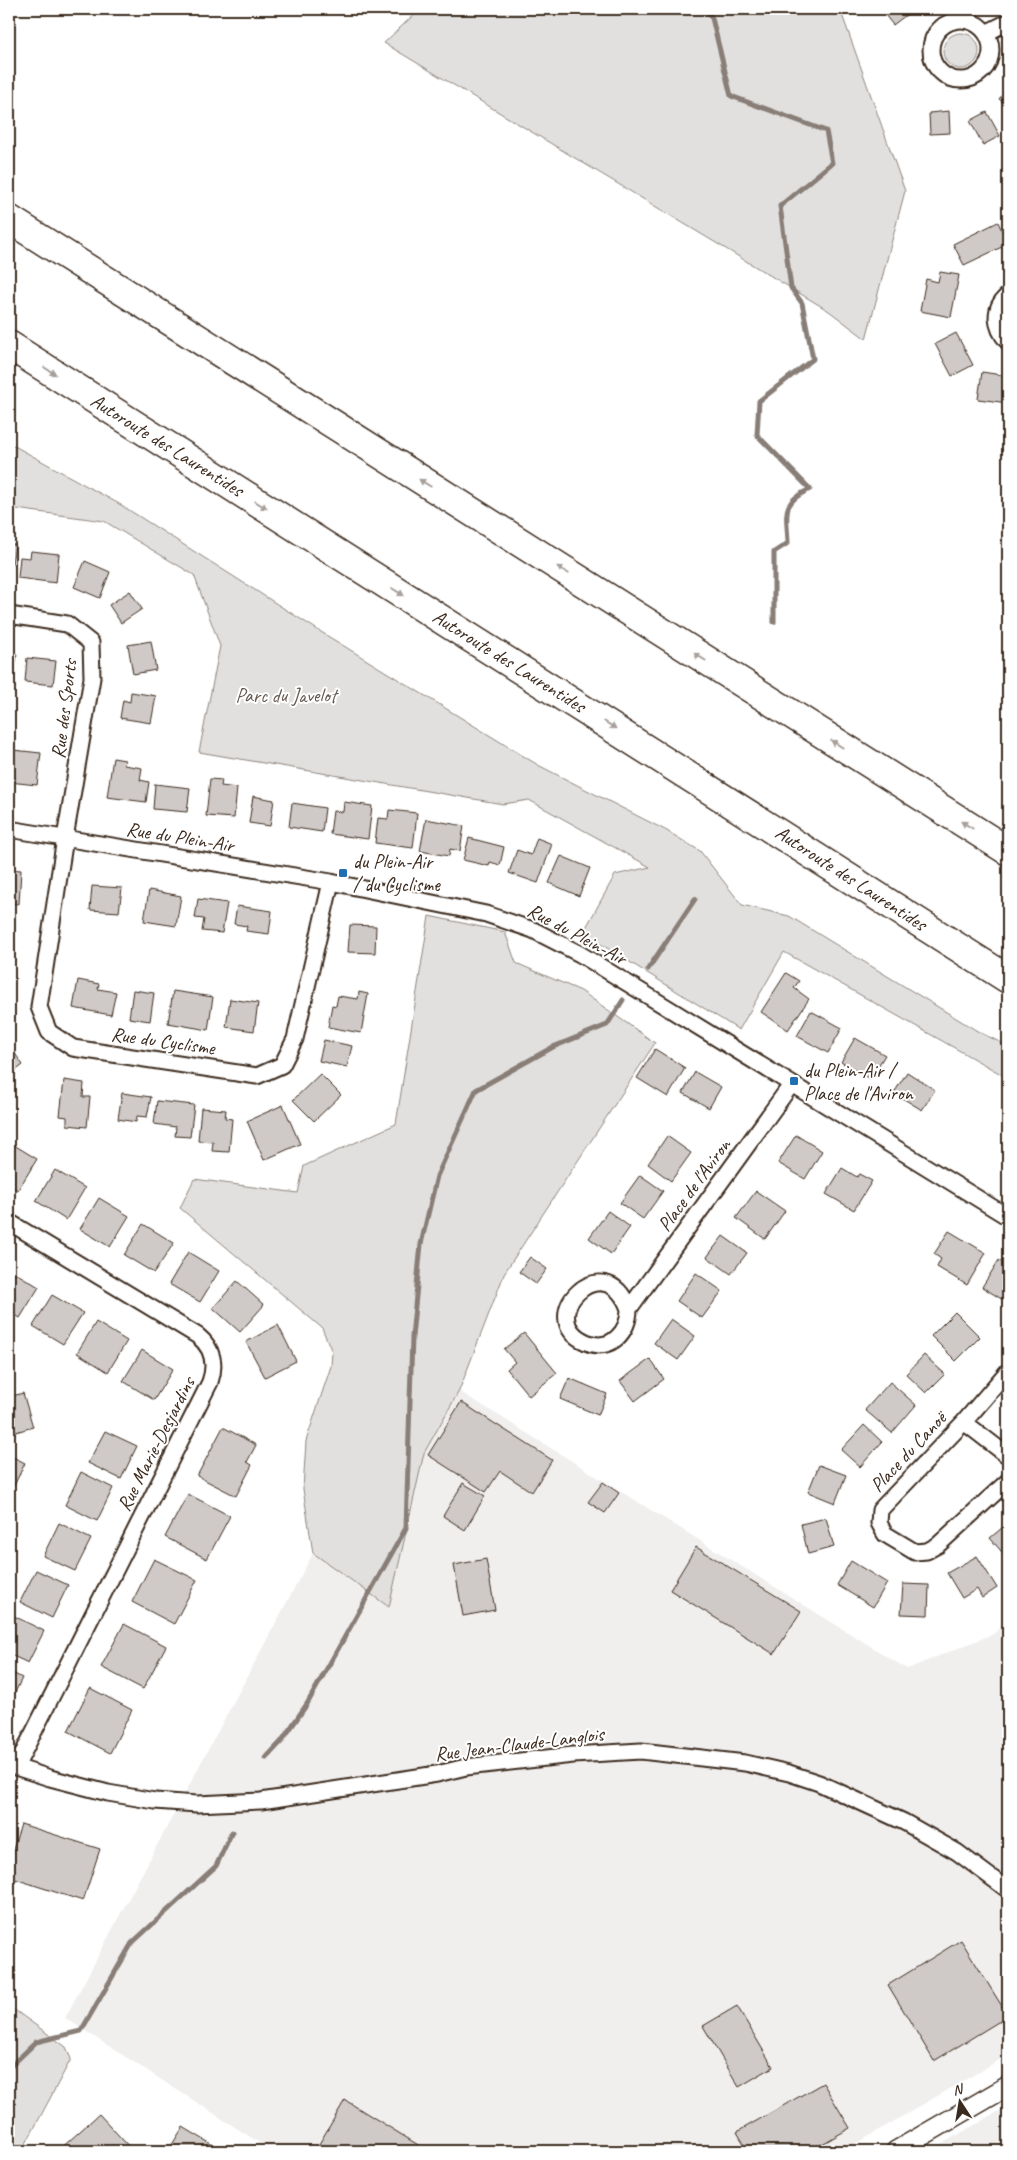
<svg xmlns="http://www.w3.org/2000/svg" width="1017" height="2160" viewBox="0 0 1017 2160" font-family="Caveat,sans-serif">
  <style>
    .built { fill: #f1efee }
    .green { fill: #e2e0de; stroke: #8e857e }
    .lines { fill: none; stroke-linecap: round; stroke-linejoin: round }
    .stream { stroke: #887e77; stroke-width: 5 }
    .building { fill: #cfcac7; stroke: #3b2a1e }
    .minor-casing { stroke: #3b2a1e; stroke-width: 19 }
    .tertiary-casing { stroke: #3b2a1e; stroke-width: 22 }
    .motorway-casing { stroke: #3b2a1e; stroke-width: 31 }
    .minor { stroke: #fff; stroke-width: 15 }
    .tertiary { stroke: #fff; stroke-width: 19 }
    .motorway { stroke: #fff; stroke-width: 28 }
    .oneway { fill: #a79f9a }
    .poi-dot { fill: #1f6fb2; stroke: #fff; stroke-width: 2 }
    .labels { text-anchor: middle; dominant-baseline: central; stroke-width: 4; stroke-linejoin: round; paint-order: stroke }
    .street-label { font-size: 20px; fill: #3b2a1e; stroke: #fff }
    .park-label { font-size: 20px; fill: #65584e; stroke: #fff }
    .poi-label { font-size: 20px; fill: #3b2a1e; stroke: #fff; text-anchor: start }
  </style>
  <rect width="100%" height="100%" fill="#fff"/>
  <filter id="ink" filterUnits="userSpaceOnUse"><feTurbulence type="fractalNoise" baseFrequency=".02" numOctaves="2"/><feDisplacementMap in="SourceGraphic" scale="10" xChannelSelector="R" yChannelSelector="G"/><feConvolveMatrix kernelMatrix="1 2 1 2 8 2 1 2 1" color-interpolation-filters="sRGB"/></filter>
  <g filter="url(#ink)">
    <path class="built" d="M459,1391L907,1669L993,1634L1008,1621V2055L843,2151H272L65,2018L313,1553L389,1607L424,1453Z
      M1008,2106V2151H929Z"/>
    <path class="green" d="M420,9H840L905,191L866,339L829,311L384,43Z
      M943 51a18 18 0 1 1 36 0a18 18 0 1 1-36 0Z
      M9,443L121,505L321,632L538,765L667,831L700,851L742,905L789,916L979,1032L1008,1046V1078L784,952L739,1030L583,933L615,875L650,867L529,800L503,804L199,752L220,646L194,575L104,521L9,508Z
      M429,916L505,932L516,963L581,991L655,1043L505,1272L459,1391L424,1453L389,1607L313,1553L303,1489L306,1441L331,1366L332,1352L322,1328L180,1208L194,1179L298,1193L304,1166L396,1124Z
      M9,2006L66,2047L71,2059L22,2151H9Z"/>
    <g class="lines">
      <path class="stream" d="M706,9L712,18L731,96L826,131L832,163L780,206L791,288L802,303L813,359L759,401L757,435L810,489C780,503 787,513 788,543L774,552V622
        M648,969L695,899
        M266,1758L281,1742L307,1704L406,1528L412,1337L421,1244L437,1176L476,1090L553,1047L607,1025L623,1000
        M9,2068L36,2042L81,2031L132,1943L216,1866L232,1832"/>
    </g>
    <path class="building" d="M880,9H914L893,25Z
      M1008,88V107L999,99Z
      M949,111L950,133L930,134L929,113Z
      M987,112L1000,136L983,145L970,121Z
      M998,222L1008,244L964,265L953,244Z
      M940,272L959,275L951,317L920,311L926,279L938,282Z
      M956,333L973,365L952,376L935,344Z
      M982,372L1008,376V403L978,399Z
      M9,544L15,545L10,576H9Z
      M31,551L59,554L56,583L18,578L20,557L30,558Z
      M85,561L110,572L100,598L74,587Z
      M130,591L142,609L121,623L109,605Z
      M151,641L156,670L133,674L128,645Z
      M9,653L17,654L11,699H9Z
      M27,658L56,661L53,685L25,682Z
      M131,692L156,696L151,723L120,718L123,700L130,702Z
      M13,750L41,753L37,785L9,782V758H12Z
      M113,758L125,760L124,765L142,768L140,780L149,782L146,802L107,797Z
      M210,779L222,780L221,786L237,788L234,818L206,816Z
      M155,784L190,788L187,812L153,809Z
      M253,796L274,800L270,826L249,823Z
      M344,802L372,806L368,839L330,834L333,811L343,812Z
      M292,803L325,808L322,832L289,827Z
      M389,810L417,813L413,848L375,843L378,818L388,819Z
      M426,819L464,826L460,851L450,849L449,856L420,851Z
      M469,838L504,847L500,865L490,862L489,866L463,860Z
      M537,838L552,844L538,883L509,873L517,850L531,855Z
      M561,856L590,868L579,896L549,883Z
      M9,869L21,870L19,904L9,903Z
      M92,886L122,888L119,912L90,910Z
      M149,890L181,896L176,926L144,921Z
      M198,899L227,903L222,933L202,931L204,919L195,918Z
      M237,906L272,911L269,934L246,931L247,926L234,924Z
      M350,925L376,926L375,953L348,952Z
      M786,973L799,981L794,988L809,999L788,1030L761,1012Z
      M78,980L99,984L98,989L116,992L111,1015L73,1008Z
      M133,990L154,993L150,1021L129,1018Z
      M173,991L213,997L208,1030L168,1023Z
      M359,992L368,994L361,1033L328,1027L332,1005L336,1006L338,996L358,999Z
      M230,999L258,1003L254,1031L226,1027Z
      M811,1011L842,1028L828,1053L797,1036Z
      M855,1038L885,1055L870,1079L841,1062Z
      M324,1040L352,1046L347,1067L319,1061Z
      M9,1045L23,1065L9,1076Z
      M655,1049L685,1068L668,1097L637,1078Z
      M695,1072L721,1087L709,1108L683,1093Z
      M907,1072L935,1090L922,1110L894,1093Z
      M320,1074L341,1095L314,1121L293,1100Z
      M64,1080L84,1083L83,1097H90L87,1127L67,1125V1117L60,1116Z
      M122,1093L151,1097L147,1117L137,1116L136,1122L118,1119Z
      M157,1101L194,1105L190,1137L175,1136L176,1127L154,1124Z
      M283,1105L300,1144L264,1160L247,1121Z
      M201,1108L226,1110L225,1118L232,1119L229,1152L212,1151L213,1142L198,1141Z
      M796,1135L822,1151L805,1179L778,1163Z
      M667,1136L691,1153L671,1181L648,1164Z
      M9,1142L37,1159L18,1190L9,1185Z
      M842,1168L857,1177L859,1174L872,1181L854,1210L826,1194Z
      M55,1170L85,1188L66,1220L36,1201Z
      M640,1175L663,1191L643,1219L620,1203Z
      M756,1191L785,1211L765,1239L736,1218Z
      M99,1198L129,1216L110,1247L80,1229Z
      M608,1211L630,1227L611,1254L589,1238Z
      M143,1224L174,1243L154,1273L124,1255Z
      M949,1231L986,1253L967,1285L937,1267L941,1259L934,1254Z
      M723,1236L747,1253L731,1274L707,1257Z
      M188,1252L219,1271L200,1302L169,1284Z
      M530,1257L547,1269L536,1284L519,1272Z
      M999,1260L1008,1266V1303L982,1287Z
      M9,1269L39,1287L20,1318L9,1311Z
      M696,1273L722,1291L702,1318L677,1301Z
      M237,1281L264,1305L240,1332L213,1308Z
      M52,1295L83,1313L63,1344L33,1326Z
      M955,1312L980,1337L956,1361L931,1336Z
      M671,1319L695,1336L678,1360L654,1343Z
      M96,1322L127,1341L108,1372L77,1353Z
      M278,1325L296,1361L265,1377L246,1342Z
      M524,1333L557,1373L529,1396L507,1369L515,1362L504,1349Z
      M142,1350L173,1369L154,1400L123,1381Z
      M924,1355L945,1374L926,1393L906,1374Z
      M650,1359L664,1379L635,1401L620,1381Z
      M569,1378L607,1394L598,1415L560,1399Z
      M890,1382L916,1405L892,1433L865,1410Z
      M23,1393L33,1427L9,1434V1397Z
      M461,1402L552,1460L532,1492L500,1471L486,1492L428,1455Z
      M864,1425L882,1442L860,1467L841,1450Z
      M223,1427L256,1445L247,1462L252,1465L236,1496L197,1476Z
      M105,1431L137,1446L121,1479L88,1463Z
      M9,1455L25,1463L9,1496Z
      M819,1465L846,1475L835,1503L808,1492Z
      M81,1472L113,1488L97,1521L65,1505Z
      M603,1482L619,1493L605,1513L588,1502Z
      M463,1483L485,1496L465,1530L443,1516Z
      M188,1494L230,1516L207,1559L165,1537Z
      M826,1518L834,1547L808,1554L801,1524Z
      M59,1523L91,1539L75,1571L43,1556Z
      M1008,1523V1557L1007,1558L990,1538Z
      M696,1547L801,1611L774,1654L670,1590Z
      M977,1556L997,1588L982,1598L977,1589L962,1598L947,1573Z
      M154,1559L197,1580L174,1624L132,1602Z
      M486,1559L495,1610L463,1616L454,1565Z
      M851,1561L887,1583L873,1607L837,1585Z
      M36,1570L68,1585L52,1618L20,1602Z
      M903,1584L929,1585L928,1615L901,1614Z
      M12,1615L44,1631L28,1663L9,1654V1622Z
      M124,1624L166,1646L143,1689L101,1667Z
      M9,1671L22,1678L9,1705Z
      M90,1688L132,1710L110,1753L68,1731Z
      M21,1824L100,1849L83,1901L9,1877V1862Z
      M961,1940L1008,2016L934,2061L888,1985Z
      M737,2006L773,2067L739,2087L703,2026Z
      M823,2083L850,2128L810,2151H748L737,2132Z
      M345,2100L428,2151H332L319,2144Z
      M99,2114L133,2151H58Z
      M183,2127L223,2151H168Z"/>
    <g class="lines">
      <g class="minor-casing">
        <path id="minor" d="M931 50a30 30 0 1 1 60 0a30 30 0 1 1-60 0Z
          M986,33L1008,22
          M1008,295C992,308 995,328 1008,342
          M9,615L67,624L91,643L92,678L65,838L39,1007L49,1032L73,1048L257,1076L282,1065L295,1039L331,882
          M9,829L331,882L486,914L533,930L580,954L1008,1217
          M9,1222L198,1336C213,1348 216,1365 210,1382L16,1767
          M629,1309C605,1244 532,1318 586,1342C611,1353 629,1331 629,1309L791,1085
          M1008,1371L964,1422L880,1510L879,1523L885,1534L915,1552L927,1551L938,1545L1008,1481
          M964,1422L1008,1456
          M9,1765L50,1778L108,1793L155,1801L197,1804L261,1801L437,1774L466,1767L573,1755L641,1751L745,1763L789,1773L819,1783L904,1822L957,1852L1008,1890"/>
      </g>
      <g class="tertiary-casing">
        <path id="tertiary" d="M896,2151L1008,2086"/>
      </g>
      <g class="motorway-casing">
        <path id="motorway" d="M9,219L1008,851
          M9,345L1008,979"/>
      </g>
      <use href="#minor" class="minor"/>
      <use href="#tertiary" class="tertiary"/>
      <use href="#motorway" class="motorway"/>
    </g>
    <defs><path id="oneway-solid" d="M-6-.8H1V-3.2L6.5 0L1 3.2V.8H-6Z" transform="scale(1.25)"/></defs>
    <g class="oneway">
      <use href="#oneway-solid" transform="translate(50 371) rotate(32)"/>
      <use href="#oneway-solid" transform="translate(425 483) rotate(-148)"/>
      <use href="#oneway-solid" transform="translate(261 505) rotate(32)"/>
      <use href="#oneway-solid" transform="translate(563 570) rotate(-148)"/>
      <use href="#oneway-solid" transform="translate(398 592) rotate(32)"/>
      <use href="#oneway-solid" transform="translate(700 657) rotate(-148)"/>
      <use href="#oneway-solid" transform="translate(610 725) rotate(32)"/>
      <use href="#oneway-solid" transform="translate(837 744) rotate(-148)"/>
      <use href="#oneway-solid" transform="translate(967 825) rotate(-148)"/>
    </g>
  </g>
  <g class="poi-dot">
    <rect x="338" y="868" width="10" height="10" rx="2.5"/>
    <rect x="789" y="1076" width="10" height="10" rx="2.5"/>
  </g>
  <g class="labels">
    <g class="street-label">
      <text transform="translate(167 445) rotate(32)">Autoroute des Laurentides</text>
      <text transform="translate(509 661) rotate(32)">Autoroute des Laurentides</text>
      <text transform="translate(64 709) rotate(-83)">Rue des Sports</text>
      <text transform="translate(180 837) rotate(9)">Rue du Plein-Air</text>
      <text transform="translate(851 878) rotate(33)">Autoroute des Laurentides</text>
      <text transform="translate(577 934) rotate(28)">Rue du Plein-Air</text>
      <text transform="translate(163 1041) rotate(8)">Rue du Cyclisme</text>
      <text transform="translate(694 1185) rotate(-54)">Place de l'Aviron</text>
      <text transform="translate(156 1444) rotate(-63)">Rue Marie-Desjardins</text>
      <text transform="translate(908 1452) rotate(-47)">Place du Canoë</text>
      <text transform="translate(519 1744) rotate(-7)">Rue Jean-Claude-Langlois</text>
    </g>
    <g class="park-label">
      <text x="286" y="695">Parc du Javelot</text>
    </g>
    <g class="poi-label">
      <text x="353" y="861">du Plein-Air<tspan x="353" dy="23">/ du Cyclisme</tspan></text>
      <text x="804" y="1070">du Plein-Air /<tspan x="804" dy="23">Place de l'Aviron</tspan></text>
    </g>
  </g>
  <rect width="1017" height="2160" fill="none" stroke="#fff" stroke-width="30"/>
  <rect x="15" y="15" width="987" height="2130" fill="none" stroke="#3b2a1e" stroke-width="2" filter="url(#ink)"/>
  <g transform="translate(960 2102) rotate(348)" stroke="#ffffff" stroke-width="4" paint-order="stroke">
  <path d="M0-4L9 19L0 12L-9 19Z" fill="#3b2a1e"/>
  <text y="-8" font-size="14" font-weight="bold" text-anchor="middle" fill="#3b2a1e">N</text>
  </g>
</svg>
